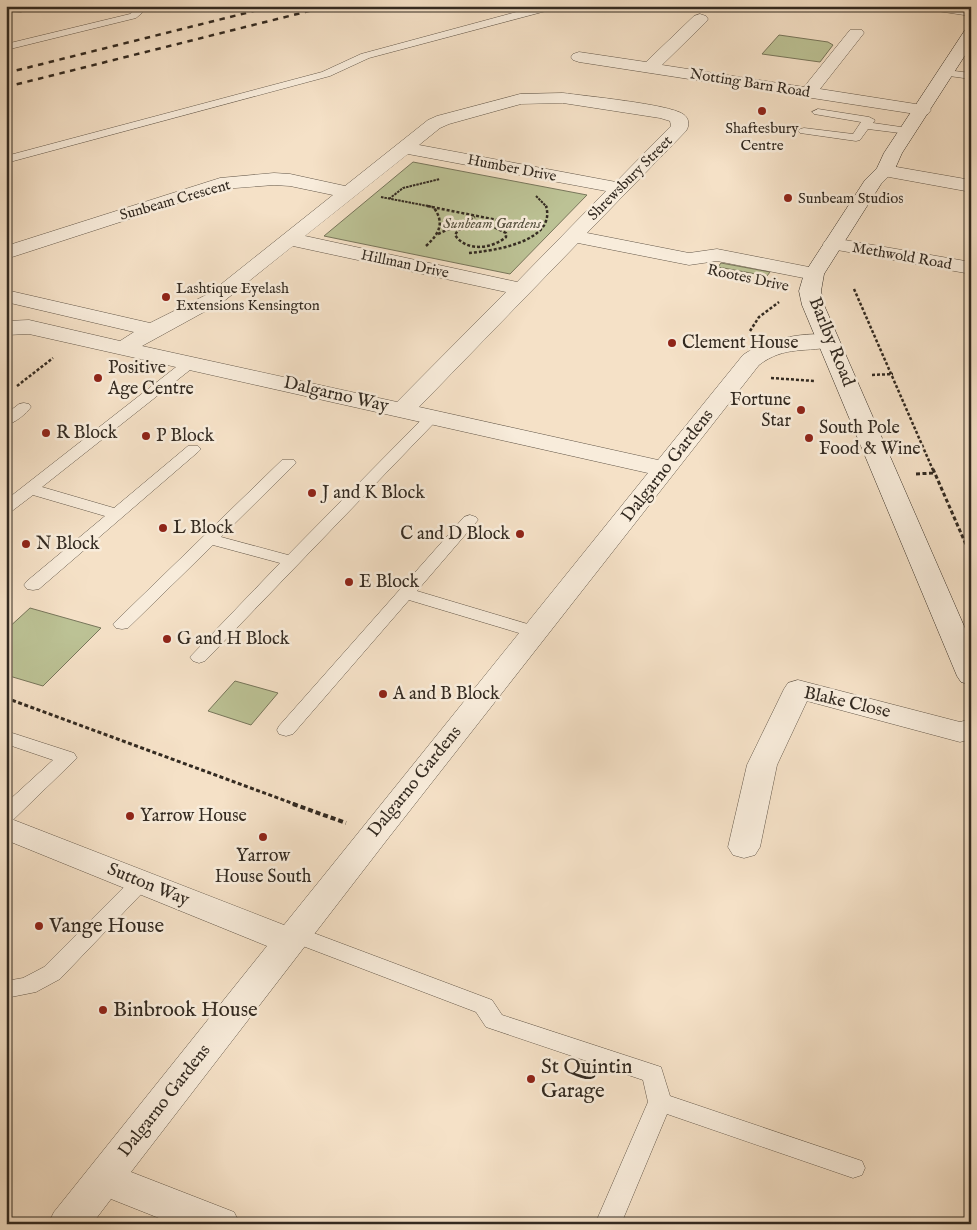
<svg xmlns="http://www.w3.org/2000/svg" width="977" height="1230" viewBox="0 0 977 1230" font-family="'IM FELL English',serif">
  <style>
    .green { fill: #bcc295; stroke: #78765b }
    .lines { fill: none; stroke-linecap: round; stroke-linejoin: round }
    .lane-casing { stroke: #64584a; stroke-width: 1 }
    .street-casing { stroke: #64584a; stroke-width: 1 }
    .secondary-casing { stroke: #332a21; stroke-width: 1 }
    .path-far3 { stroke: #332a21; stroke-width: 2; stroke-dasharray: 2.5 1; stroke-linecap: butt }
    .path-far2 { stroke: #332a21; stroke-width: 2.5; stroke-dasharray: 3 2; stroke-linecap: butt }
    .path-far1 { stroke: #332a21; stroke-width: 3; stroke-dasharray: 4 2.5; stroke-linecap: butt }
    .path { stroke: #332a21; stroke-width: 4; stroke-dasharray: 5 3; stroke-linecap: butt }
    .lane { fill: #f8ecdb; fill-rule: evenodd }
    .street { fill: #f8ecdb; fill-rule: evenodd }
    .secondary { fill: #f8ecdb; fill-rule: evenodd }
    .rail { stroke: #332a21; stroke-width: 2.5; stroke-dasharray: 5.5 5.5; stroke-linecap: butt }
    .poi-dot { fill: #8f2418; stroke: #f8ecdb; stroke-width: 2 }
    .labels { text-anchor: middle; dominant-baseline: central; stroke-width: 5; stroke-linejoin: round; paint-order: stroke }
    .far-street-label { font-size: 15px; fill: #332a21; stroke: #f8ecdb }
    .far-poi-label { font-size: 15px; fill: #332a21; stroke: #f8ecdb; text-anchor: start }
    .far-park-label { font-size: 15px; font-style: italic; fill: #55503e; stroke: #f8ecdb }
    .street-label { font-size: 18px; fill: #332a21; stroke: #f8ecdb }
    .poi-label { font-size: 18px; fill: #332a21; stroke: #f8ecdb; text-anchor: start }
    .near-poi-label { font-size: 21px; fill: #332a21; stroke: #f8ecdb; text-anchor: start }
  </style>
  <rect width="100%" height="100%" fill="#f5e1c7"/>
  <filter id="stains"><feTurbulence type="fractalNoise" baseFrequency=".004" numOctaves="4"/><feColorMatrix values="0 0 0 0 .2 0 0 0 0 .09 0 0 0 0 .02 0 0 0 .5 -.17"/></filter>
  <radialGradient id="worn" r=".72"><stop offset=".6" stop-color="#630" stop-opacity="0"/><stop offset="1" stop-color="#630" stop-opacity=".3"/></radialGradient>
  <path class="green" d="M779,35L828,42L833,45L820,62L762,54Z
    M413,162L587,195L510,274L324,236Z
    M721,263L770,272L767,276L718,267Z
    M30,608L101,628L43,686L6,675V630Z
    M235,681L278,693L251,725L208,711Z"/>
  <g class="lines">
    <g class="lane-casing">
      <path id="lane" d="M6,6H37L21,12L6,11Z
        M132,6H142V13L136,18L6,50V44L130,14L132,12Z
        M565,6L369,58L330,76L6,163V156L322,72L361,54L535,7Z
        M946,70L971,73V79L942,75L941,73Z
        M818,109L869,117L875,120L873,123L908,128L914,131L908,134L868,129L860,140L856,141L800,133L798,131L800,129L804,128L853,134L861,122L814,114L812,112Z
        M190,359L195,360L197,363L195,366L42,487L114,508L188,446H198L201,449L198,452L39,589L33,590L27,589L24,585L27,581L105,516L33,495L12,511L6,513V500L185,360Z
        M24,403L29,404L31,407C26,414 15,423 6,425V414L19,404Z
        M432,413L437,414L439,417L437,420L205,661L199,663L193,661L190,657L280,563L213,545L128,628L122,629L116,628L113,624L282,460H294L296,463L221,537L288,555L427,414Z
        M470,515L476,517L478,520L417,591L541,628L544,632L541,636L535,637L529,636L409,600L293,734L286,736L279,734L277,730L279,726L464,517Z
        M6,731L74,753L77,758L13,820L6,822V803L53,760L6,744Z
        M141,874L148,877L151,882L148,887L60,979L36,992L6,998V981L23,978L44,967L134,877Z
        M295,926L492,1000L502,1015L661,1067L670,1096L862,1161L865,1168L862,1175L853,1178L667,1114L621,1224H595L648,1102L643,1080L486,1027L476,1012L287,940L284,934L287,928Z"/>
    </g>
    <g class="street-casing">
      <path id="street" d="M930,6H971V16L937,11L932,9Z
        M700,14L706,16L708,19L706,22L662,65L804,87L850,30H862L864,33L820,89L922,105L928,106L931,110L928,114L922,115L579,62L573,60L571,57L573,54L579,52L646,62L694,16Z
        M563,93C585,96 668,104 683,114C689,118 690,125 686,131L587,233L689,253L717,249L814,268L821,270L824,274L821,278L814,280L717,261L689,265L578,243L419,407L658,460L743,355C765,339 809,330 836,336L839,341L836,346C807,353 785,345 759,365L386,841L131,1172L234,1212L240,1224H174L111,1199L92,1224H48L54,1212L267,946L6,840V817L284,925L648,473L29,334L6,335V321L29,320L120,341L134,332L6,302V290L150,323L210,293L333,195L290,186L274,185L222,189L6,259V246L220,178L274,173L290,174L345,186L428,120L437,116L520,94ZM563,103L660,118L670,121L671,126L616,182L419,145L440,128L449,124L521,104ZM408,154L606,191L517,282L305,236ZM293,246L506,292L397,402L142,346L224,301Z
        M885,165L971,180V192L878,175L876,171L878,167Z
        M833,238L971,262V274L826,248L823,244L826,240Z
        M798,680L960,722L971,719V739L960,742L807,701L777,765L760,847L755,855L744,858L733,855L728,847L747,765L784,689L788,683Z"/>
    </g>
    <g class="secondary-casing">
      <path id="secondary" d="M971,28V46L902,153L894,171L881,184L824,274L821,291L824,305L971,642V685L961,682L957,676L802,305L799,291L804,274L865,180L877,168L884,153L965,30Z"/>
    </g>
    <path class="path-far3" d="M536,196L547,207
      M381,197L433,207
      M389,199L403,188L440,179"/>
    <path class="path-far2" d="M427,206L542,229
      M475,224L492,226L506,233V237C492,249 466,252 455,235L458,230Z
      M438,234L475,217
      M426,246C439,234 445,223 434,208
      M469,253C492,251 557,242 546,206
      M854,289L933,470
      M750,331L759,317L779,302
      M872,375L893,374
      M771,378L815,381
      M17,386L53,358"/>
    <path class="path-far1" d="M933,469L971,556
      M916,474L933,473
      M6,698L297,805"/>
    <path class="path" d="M293,804L346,823"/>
    <use href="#lane" class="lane"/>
    <use href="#street" class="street"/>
    <use href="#secondary" class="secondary"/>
    <path class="rail" d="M6,73L274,6
      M6,87L329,6"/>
  </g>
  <g class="poi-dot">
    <circle cx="762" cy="111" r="5"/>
    <circle cx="788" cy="198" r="5"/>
    <circle cx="166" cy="297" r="5"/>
    <circle cx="672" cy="343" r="5"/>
    <circle cx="98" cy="378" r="5"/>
    <circle cx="801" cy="410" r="5"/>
    <circle cx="46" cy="433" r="5"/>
    <circle cx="146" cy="436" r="5"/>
    <circle cx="809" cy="438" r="5"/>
    <circle cx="312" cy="493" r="5"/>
    <circle cx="163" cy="528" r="5"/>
    <circle cx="520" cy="534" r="5"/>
    <circle cx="26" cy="544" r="5"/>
    <circle cx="349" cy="582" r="5"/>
    <circle cx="167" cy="639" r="5"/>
    <circle cx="383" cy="694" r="5"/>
    <circle cx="130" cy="816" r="5"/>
    <circle cx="263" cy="837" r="5"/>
    <circle cx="39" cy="926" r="5"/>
    <circle cx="103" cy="1010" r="5"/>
    <circle cx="531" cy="1079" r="5"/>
  </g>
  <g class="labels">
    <g class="far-street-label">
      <text transform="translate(750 83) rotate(9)">Notting Barn Road</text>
      <text transform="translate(512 168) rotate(11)">Humber Drive</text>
      <text transform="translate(630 178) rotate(-45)">Shrewsbury Street</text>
      <text transform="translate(175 200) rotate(-16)">Sunbeam Crescent</text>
      <text transform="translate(902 256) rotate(10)">Methwold Road</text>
      <text transform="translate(405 264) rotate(12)">Hillman Drive</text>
      <text transform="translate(748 278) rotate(12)">Rootes Drive</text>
    </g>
    <g class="far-poi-label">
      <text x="762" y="128" text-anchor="middle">Shaftesbury<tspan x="762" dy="17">Centre</tspan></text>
      <text x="798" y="198">Sunbeam Studios</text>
      <text x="176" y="288">Lashtique Eyelash<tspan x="176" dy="17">Extensions Kensington</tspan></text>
    </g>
    <g class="far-park-label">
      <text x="492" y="223">Sunbeam Gardens</text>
    </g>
    <g class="street-label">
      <text transform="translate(831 342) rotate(68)">Barlby Road</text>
      <text transform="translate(336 395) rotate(13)">Dalgarno Way</text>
      <text transform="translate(668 466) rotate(-52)">Dalgarno Gardens</text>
      <text transform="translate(847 703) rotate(13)">Blake Close</text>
      <text transform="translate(415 782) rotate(-51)">Dalgarno Gardens</text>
      <text transform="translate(148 885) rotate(22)">Sutton Way</text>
      <text transform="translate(165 1101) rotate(-52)">Dalgarno Gardens</text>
    </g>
    <g class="poi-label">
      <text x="682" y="343">Clement House</text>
      <text x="108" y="368">Positive<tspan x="108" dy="21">Age Centre</tspan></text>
      <text x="791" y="400" text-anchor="end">Fortune<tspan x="791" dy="21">Star</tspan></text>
      <text x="819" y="428">South Pole<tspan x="819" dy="21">Food &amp; Wine</tspan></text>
      <text x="56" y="433">R Block</text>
      <text x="156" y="436">P Block</text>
      <text x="322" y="493">J and K Block</text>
      <text x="173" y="528">L Block</text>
      <text x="510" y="534" text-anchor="end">C and D Block</text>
      <text x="36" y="544">N Block</text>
      <text x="359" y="582">E Block</text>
      <text x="177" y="639">G and H Block</text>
      <text x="393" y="694">A and B Block</text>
      <text x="140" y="816">Yarrow House</text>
      <text x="263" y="856" text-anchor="middle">Yarrow<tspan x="263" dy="21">House South</tspan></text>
    </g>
    <g class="near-poi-label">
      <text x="49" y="926">Vange House</text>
      <text x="113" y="1010">Binbrook House</text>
      <text x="541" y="1067">St Quintin<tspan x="541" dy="24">Garage</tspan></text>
    </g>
  </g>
  <rect width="977" height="1230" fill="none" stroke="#f5e1c7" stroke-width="25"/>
  <rect x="8" y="8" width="962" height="1215" fill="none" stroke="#332a21" stroke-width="2.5"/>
  <rect x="12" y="12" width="952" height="1205" fill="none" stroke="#332a21"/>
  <rect width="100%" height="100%" filter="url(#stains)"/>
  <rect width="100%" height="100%" fill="url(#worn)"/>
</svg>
